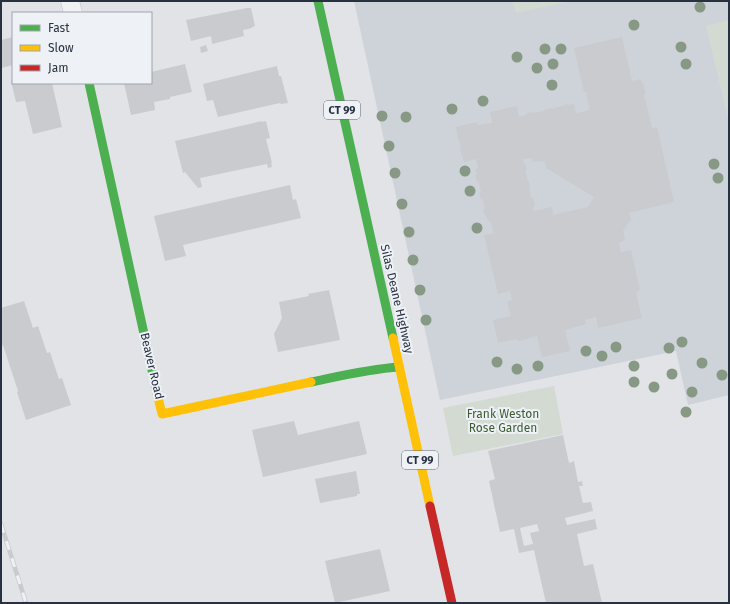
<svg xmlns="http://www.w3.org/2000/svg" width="730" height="604" viewBox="0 0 730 604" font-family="'Fira Sans',sans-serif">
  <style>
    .built { fill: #ced3da }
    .green { fill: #d2dad1 }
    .building { fill: #c9cbce; fill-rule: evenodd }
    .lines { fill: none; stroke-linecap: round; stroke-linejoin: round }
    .street-casing { stroke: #bfc1c4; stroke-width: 19 }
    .street { stroke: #f0f1f3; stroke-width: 18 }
    .fast { stroke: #4caf50; stroke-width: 9 }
    .slow { stroke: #ffc107; stroke-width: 9 }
    .jam { stroke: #c62828; stroke-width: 9 }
    .rail-casing { stroke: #c9cbce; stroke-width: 4.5 }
    .rail { stroke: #eef2f6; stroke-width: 3; stroke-dasharray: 9; stroke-linecap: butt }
    .tree { fill: #879984 }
    .labels { text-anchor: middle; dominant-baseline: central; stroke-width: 4; stroke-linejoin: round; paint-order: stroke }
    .shield { fill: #eef2f6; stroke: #636b77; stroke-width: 1 }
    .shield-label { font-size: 11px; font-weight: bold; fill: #273140 }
    .street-label { font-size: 12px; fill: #273140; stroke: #eef2f6 }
    .park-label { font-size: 12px; fill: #3d5c34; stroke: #eef2f6 }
  </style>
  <rect width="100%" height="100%" fill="#e1e3e6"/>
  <path class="built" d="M354,1H729V395L688,405L676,351L440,400Z"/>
  <path class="green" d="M513,1H573L516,13Z
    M729,20V123L706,26Z
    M554,386L563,434L453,456L443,408Z"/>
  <path class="building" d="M247,8H251L255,26L252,27V28L243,30L244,36L212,44L211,36L191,41L186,20Z
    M13,37V65L1,68V40Z
    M622,37L632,81L641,79V82L642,81L646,94H644L652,128L657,127L674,202L629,213L631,219L623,231L625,240L619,243L621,252L631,250L640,290L636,292L642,318L598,328L596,317L585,320L586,324L565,330L570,351L542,357L537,336L519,341V340H516V339L498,343L493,320L511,316L507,302L512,300L510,291L498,294L484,235L494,233L490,220L488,221L486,216H485L483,209H485L482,199H481L479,192H481L478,181L477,182L475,175H477L475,169L478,168L476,159L464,162L460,149H461L459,140H458L456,127L477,122V125L492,123L490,112L517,106L519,117L527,115V113L535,112V113L544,111V110L551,108L552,109L568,104L569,105L574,104L576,113L590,110L586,92H584L574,48ZM532,158L533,162L545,161L546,168L594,197L588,207L553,215L552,207L534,211L533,205H535L533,198H531L529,188L530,187L529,181H528L525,170H527L525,163L523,164V159Z
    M206,45L208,51L201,53L200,47Z
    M185,64L192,92L170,97V99L154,102L155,110L131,115L124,83H151V72Z
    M277,66L279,76H281L288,103L281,104L280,103L218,117L213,100L207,101L203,84Z
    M13,80V83H52L62,127L33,134L25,101L16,102L11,81Z
    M262,121V122L266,121L270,138L266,139L272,163H271L272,167L268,168L267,164L200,178L202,187L198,188L185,172L183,173L175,141Z
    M290,185L293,200L296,199L301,218L183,245L186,256L165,261L154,216Z
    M329,290L340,340L278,352L274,334L282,318L279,302L309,296L308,294Z
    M24,301L33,328L38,326L47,353L50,352L59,379L62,378L71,405L26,420L17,392L18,391L3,345L1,346V308Z
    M294,421L298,435L359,421L367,454L263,477L252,430Z
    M563,435L569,463L574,461L578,482L582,481L583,486H579L583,503L591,502L593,511L565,518L567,525L595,519L597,529L577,534L584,566L593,564L602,603H546L534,550L519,553L514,529L500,532L489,481L495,479L488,451ZM537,524L539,531L530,533L533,544L524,546L520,528Z
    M356,471L360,494H357V496L320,503L315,479Z
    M380,549L390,591L335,603L325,561Z"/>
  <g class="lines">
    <g class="street-casing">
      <path id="street" d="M70,1L73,13"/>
    </g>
    <use href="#street" class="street"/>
    <path class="fast" d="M318,1L393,338
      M89,83L157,393
      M311,382C340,376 369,369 399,367"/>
    <path class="slow" d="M393,338L430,506
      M157,393L162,414L311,382"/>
    <path class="jam" d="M430,506L452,603"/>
    <g class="rail-casing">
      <path id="rail" d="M1,524L26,603"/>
    </g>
    <use href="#rail" class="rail"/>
  </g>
  <g class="tree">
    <circle cx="700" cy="7" r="5.5"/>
    <circle cx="634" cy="25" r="5.5"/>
    <circle cx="681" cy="47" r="5.5"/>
    <circle cx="545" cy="49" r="5.5"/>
    <circle cx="561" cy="49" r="5.5"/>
    <circle cx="517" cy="57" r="5.5"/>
    <circle cx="553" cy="64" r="5.5"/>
    <circle cx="686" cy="64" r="5.5"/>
    <circle cx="537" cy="68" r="5.5"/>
    <circle cx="552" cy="85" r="5.5"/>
    <circle cx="483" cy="101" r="5.5"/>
    <circle cx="452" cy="109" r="5.5"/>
    <circle cx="382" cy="116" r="5.5"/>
    <circle cx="406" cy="117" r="5.5"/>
    <circle cx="389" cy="146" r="5.5"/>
    <circle cx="714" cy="164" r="5.5"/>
    <circle cx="465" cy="171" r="5.5"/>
    <circle cx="395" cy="173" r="5.5"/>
    <circle cx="718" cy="178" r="5.5"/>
    <circle cx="470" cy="191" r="5.5"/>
    <circle cx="402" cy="204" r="5.5"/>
    <circle cx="477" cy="228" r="5.5"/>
    <circle cx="409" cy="232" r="5.5"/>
    <circle cx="413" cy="260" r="5.5"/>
    <circle cx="420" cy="290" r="5.5"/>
    <circle cx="426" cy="320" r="5.5"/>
    <circle cx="682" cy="342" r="5.5"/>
    <circle cx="616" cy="347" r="5.5"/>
    <circle cx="669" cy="348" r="5.5"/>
    <circle cx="586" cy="351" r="5.5"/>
    <circle cx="602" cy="356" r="5.5"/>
    <circle cx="497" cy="362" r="5.5"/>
    <circle cx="702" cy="363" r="5.5"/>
    <circle cx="538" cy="366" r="5.5"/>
    <circle cx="634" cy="366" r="5.5"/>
    <circle cx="517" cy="369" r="5.5"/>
    <circle cx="672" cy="374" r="5.5"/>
    <circle cx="722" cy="375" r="5.5"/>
    <circle cx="634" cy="382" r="5.5"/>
    <circle cx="654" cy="387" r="5.5"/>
    <circle cx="692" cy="392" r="5.5"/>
    <circle cx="686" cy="412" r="5.5"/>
  </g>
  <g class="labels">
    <g class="shield">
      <rect x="324" y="101" width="36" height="18" rx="3"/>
      <rect x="402" y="451" width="36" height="18" rx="3"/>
    </g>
    <g class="shield-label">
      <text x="342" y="110">CT 99</text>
      <text x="420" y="460">CT 99</text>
    </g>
    <g class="street-label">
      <text transform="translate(397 299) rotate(77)">Silas Deane Highway</text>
      <text transform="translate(152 366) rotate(77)">Beaver Road</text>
    </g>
    <g class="park-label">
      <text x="503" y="414">Frank Weston<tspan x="503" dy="14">Rose Garden</tspan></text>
    </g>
  </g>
  <rect width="730" height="604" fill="none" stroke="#273140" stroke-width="4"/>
  <rect x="12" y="12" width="140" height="72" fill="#eef2f6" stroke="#9ea5ad"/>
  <rect x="20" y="25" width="20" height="6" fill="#4caf50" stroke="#9ea5ad"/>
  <text x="48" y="32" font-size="12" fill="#273140">Fast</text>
  <rect x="20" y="45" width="20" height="6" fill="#ffc107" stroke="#9ea5ad"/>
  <text x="48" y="52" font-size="12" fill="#273140">Slow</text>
  <rect x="20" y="65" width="20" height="6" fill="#c62828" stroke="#9ea5ad"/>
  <text x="48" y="72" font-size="12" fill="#273140">Jam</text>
</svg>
